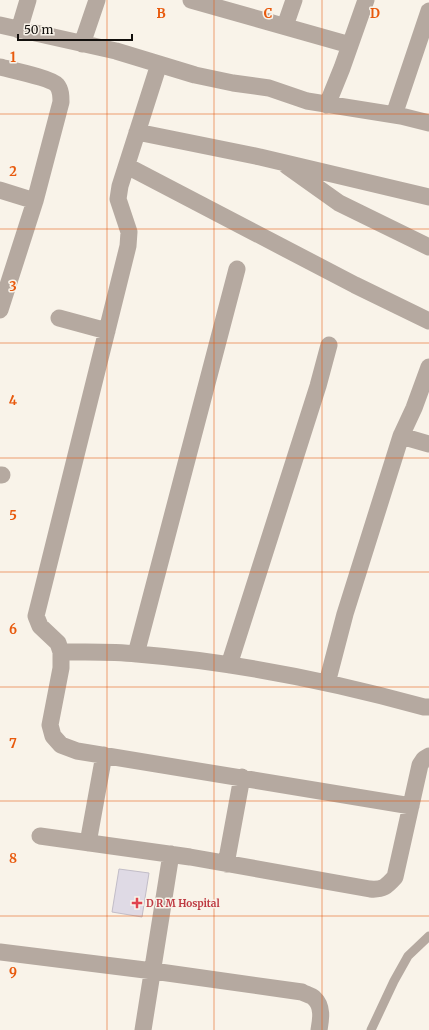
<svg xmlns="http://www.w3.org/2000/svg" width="429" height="1030" viewBox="0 0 429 1030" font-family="Merriweather,serif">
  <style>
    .building { fill: #dfdae5; stroke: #c2bdc8 }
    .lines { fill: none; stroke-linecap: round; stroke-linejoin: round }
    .lane { stroke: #b5a9a0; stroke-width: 9 }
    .street { stroke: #b5a9a0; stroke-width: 17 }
    .grid { fill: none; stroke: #e8590c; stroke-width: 1; stroke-opacity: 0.55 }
    .health-dot { fill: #e0444e; stroke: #f9f3e9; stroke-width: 1.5 }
    .labels { text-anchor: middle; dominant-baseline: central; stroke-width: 3; stroke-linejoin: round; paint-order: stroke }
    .health-label { font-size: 10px; font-weight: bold; fill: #be3a42; stroke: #f9f3e9; text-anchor: start }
    .grid-label { font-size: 13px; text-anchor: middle; font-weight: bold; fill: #e8590c; stroke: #f9f3e9; stroke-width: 3; stroke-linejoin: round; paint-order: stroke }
  </style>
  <rect width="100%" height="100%" fill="#f9f3e9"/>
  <path class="building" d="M119,869L149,873L142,917L112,912Z"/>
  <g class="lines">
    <path class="lane" d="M371,1030L394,981L408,956L429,936"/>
    <path class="street" d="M191,0L350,45
      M0,25L116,51L195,75L233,83L269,88L307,101L401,116L429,123
      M285,26L294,0
      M19,30L28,0
      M82,44L97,0
      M159,64L120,186L118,199L129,232L128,246L36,616L40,626L58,643L61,652V668L50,725L53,736L61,745L77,751L411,806
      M0,67C11,70 51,78 57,85C61,90 61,96 61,102L35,201L0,310
      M327,105L342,68L366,0
      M394,115L429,11
      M137,132L260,157L429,197
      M127,166L355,285L429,321
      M287,166L339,203L429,247
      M0,190L35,201
      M59,318L107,331
      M401,436L429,444
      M0,475H2
      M61,652C86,652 112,651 137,654C235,662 330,681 424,707H429
      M136,654L237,269
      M229,665L318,386L329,345
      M327,683L345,614L401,436L414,408L429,367
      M40,836L190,857L370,889C383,890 386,887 395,877L420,765L424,759L429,756
      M88,843L104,755
      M226,864L242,777
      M0,952L153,971L302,992C305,994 311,995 314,998C323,1006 321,1019 319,1030
      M143,1030L171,854"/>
  </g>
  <path class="grid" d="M107,0V1030M214,0V1030M322,0V1030M0,114H429M0,229H429M0,343H429M0,458H429M0,572H429M0,687H429M0,801H429M0,916H429"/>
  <path class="health-dot" d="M135 897h4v4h4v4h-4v4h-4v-4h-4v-4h4z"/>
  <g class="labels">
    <g class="health-label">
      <text x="146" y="903">D R M Hospital</text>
    </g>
  </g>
  <g class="grid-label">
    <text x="161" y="18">B</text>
    <text x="268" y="18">C</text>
    <text x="375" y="18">D</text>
    <text x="13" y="62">1</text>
    <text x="13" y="176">2</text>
    <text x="13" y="291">3</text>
    <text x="13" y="405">4</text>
    <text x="13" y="520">5</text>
    <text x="13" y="634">6</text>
    <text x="13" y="748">7</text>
    <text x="13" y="863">8</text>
    <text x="13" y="977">9</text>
  </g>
  <path d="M18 34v6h114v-6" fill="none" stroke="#120f0c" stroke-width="2"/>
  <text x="24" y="34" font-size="12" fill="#120f0c" stroke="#f9f3e9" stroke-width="3" paint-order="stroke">50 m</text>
</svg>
